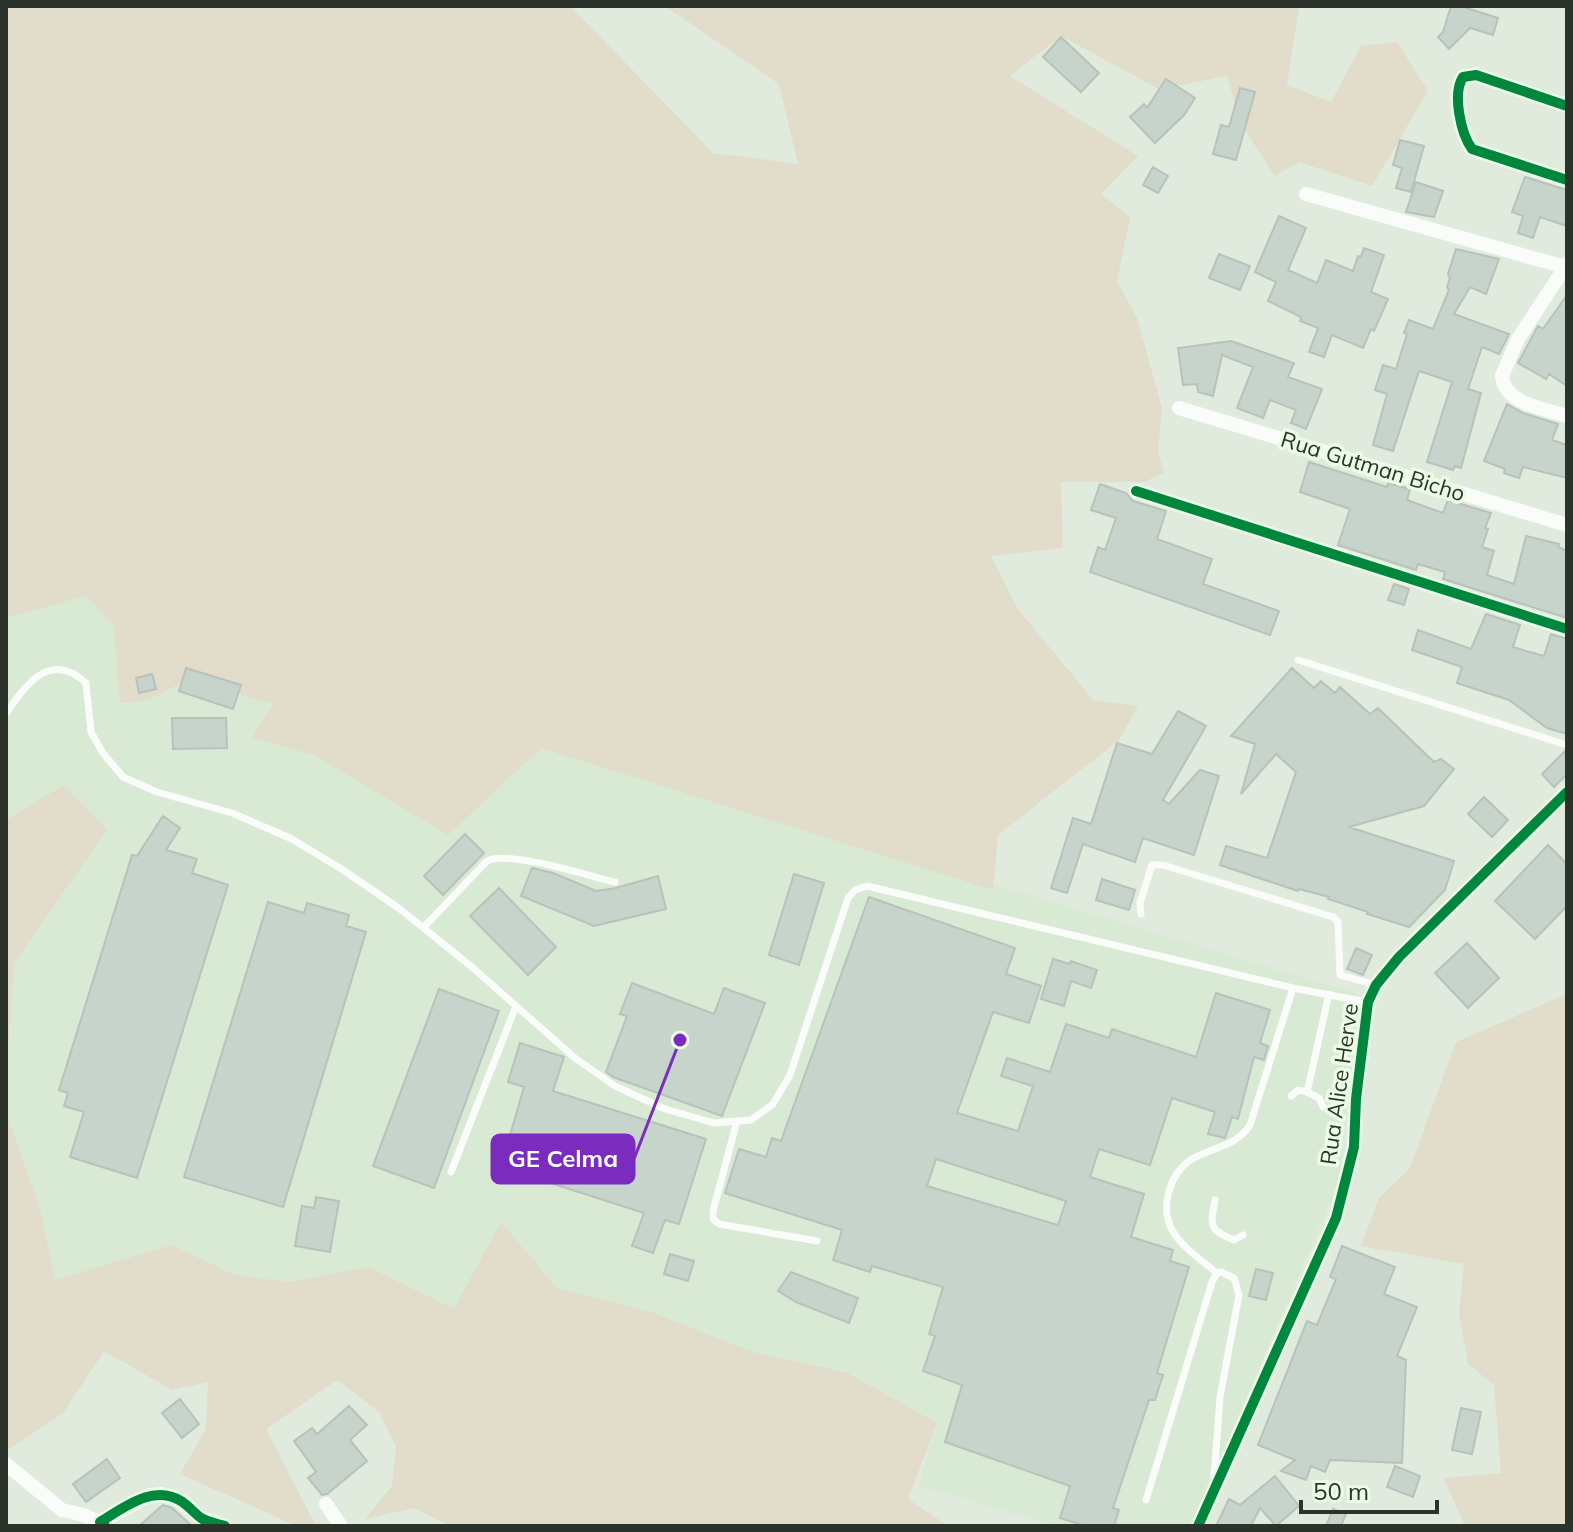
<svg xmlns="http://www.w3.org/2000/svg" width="1573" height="1532" viewBox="0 0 1573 1532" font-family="Mulish,sans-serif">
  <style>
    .built { fill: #d8e9d4 }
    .green { fill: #e2dcca }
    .building { fill: #c7d4cb; stroke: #b8c2ba; stroke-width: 2; fill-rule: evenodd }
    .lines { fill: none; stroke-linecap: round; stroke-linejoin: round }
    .lane { stroke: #fafcfa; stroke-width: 7 }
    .street { stroke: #fafcfa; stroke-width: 14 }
    .cycleway-casing { stroke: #eafce5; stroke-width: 15 }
    .cycleway { stroke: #00873e; stroke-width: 10 }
    .labels { text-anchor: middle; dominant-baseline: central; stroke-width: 7; stroke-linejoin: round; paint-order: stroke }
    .street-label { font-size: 22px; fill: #2c332a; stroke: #eafce5 }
    .leader { fill: none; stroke: #7b2cbf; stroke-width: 3 }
    .callout-dot { fill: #7b2cbf; stroke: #eafce5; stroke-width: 3 }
    .callout { fill: #7b2cbf; stroke: #7b2cbf; stroke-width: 3 }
    .callout-label { font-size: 24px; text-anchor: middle; font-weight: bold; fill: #fff }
  </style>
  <rect width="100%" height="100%" fill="#e0eadd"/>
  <path class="built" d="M86,596L114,626L148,700L187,680L274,704L252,738L314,755L447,834L541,748L1355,993L1340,1179L1191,1526H1057L919,1486L937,1423L846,1371L756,1353L651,1312L557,1288L501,1222L454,1309L368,1267L290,1283L235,1275L171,1245L55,1280L40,1209L6,1113L14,963L107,830L6,820V618Z"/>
  <path class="green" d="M6,6H570L713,153L798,164L779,84L665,6H1299L1287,85L1331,102L1361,46L1397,42L1428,91L1372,186L1299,162L1275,176L1241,124L1227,76L1159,89L1061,36L1010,76L1138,156L1101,194L1130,217L1117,281L1137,318L1162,408L1158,451L1164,473L1144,482H1061L1063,548L991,556L1017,608L1093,700L1138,706L1119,740L998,835L993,890L541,748L448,835L314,755L252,738L273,704L187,680L148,700L120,703L114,626L86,596L6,618Z
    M64,785L107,830L14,963L6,1087V820Z
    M1567,994V1526H1465L1444,1478L1501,1473L1494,1385L1468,1364L1459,1314L1464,1264L1361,1246L1379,1198L1410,1168L1456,1042Z
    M6,1113L40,1209L55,1280L171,1245L235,1275L290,1282L368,1267L454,1309L501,1222L557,1288L651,1312L756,1353L846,1372L937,1423L908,1499L948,1526H450L414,1508L365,1519L392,1486L396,1446L379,1412L337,1380L266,1429L316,1526H297L180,1474L206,1429L208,1382L172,1390L104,1351L63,1413L6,1451Z"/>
  <path class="building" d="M1451,6H1460L1498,18L1493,35L1470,28L1449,49L1438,37L1443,32Z
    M1061,37L1099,73L1081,92L1043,57Z
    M1166,79L1195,98L1184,115L1155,143L1130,117L1144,104L1147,108Z
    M1240,88L1255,92L1236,160L1213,154L1221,125L1229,127Z
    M1400,140L1424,146L1411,192L1396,188L1402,168L1393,165Z
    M1153,167L1168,176L1158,193L1143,185Z
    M1525,177L1567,190V226L1540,217L1533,238L1518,233L1523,216L1512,212Z
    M1416,182L1443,191L1434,217L1406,212Z
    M1279,216L1306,228L1288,270L1317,283L1326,260L1353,271L1358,256L1361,257L1364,248L1384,255L1371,292L1388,299L1374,331L1371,329L1363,348L1332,335L1324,357L1309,352L1318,328L1300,321L1301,317L1268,301L1276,282L1255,272Z
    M1456,249L1499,259L1486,294L1470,287L1454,314L1509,334L1499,354L1482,347L1468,389L1481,393L1461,468L1455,466L1453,470L1427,462L1452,382L1419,371L1393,451L1373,445L1387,394L1375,390L1383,365L1396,369L1407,334L1404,333L1409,320L1433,329L1449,290L1447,287L1450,278L1448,274Z
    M1219,254L1250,266L1240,290L1209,278Z
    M1567,295V386L1549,374L1546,379L1518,363L1538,326L1543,329Z
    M1231,341L1294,363L1288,377L1322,389L1306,429L1291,423L1296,410L1270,400L1263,418L1237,408L1253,367L1222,355L1213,396L1198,392L1197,384L1183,385L1178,348Z
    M1507,404L1523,413L1558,424L1552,440L1567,445V478L1523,467L1519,478L1504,473L1505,469L1484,461Z
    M1309,462L1387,487L1388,483L1410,489L1407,500L1443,513L1448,500L1491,513L1485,528L1488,529L1482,547L1494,551L1487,575L1514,584L1526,536L1559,544L1558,547L1567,551V618L1443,579L1445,572L1418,564L1416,570L1338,545L1350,509L1300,492Z
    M1100,484L1126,493L1133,501L1166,511L1157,539L1212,559L1203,584L1279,611L1270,635L1090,572L1098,547L1105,550L1116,518L1091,510Z
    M1394,584L1409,589L1404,605L1388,600Z
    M1486,614L1520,625L1513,647L1544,656L1551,634L1567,639V734L1547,728L1509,700L1457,683L1462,667L1412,650L1418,630L1471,649Z
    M186,668L241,685L233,709L179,691Z
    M1292,668L1314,688L1321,681L1335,693L1340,687L1370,714L1378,708L1434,762L1441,759L1454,769L1424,806L1349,827L1454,861L1445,890L1409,927L1367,914L1368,912L1328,899L1329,897L1299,889L1298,891L1220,865L1226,846L1267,858L1296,772L1276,754L1241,794L1255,744L1231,736Z
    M152,674L156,689L139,693L136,678Z
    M1178,711L1206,726L1163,800L1169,804L1200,770L1219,776L1194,855L1143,838L1135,862L1083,844L1067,893L1051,888L1073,818L1091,824L1117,743L1152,754Z
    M172,718H226L227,748L173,749Z
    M1565,751L1567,774L1554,787L1542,774Z
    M1484,797L1508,820L1492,837L1468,814Z
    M163,816L180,828L166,850L197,859L192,873L228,885L137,1178L70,1157L84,1112L64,1106L68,1093L59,1090L132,855L137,856Z
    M465,834L484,853L443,895L424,876Z
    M1548,845L1567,864V906L1535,939L1495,901Z
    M532,868L553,873L596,891L616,888L658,876L666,909L594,926L521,896Z
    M794,874L824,883L799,965L769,955Z
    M1102,879L1135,890L1129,910L1096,900Z
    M499,888L556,947L528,975L470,916Z
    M869,897L1015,948L1006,974L1041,986L1029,1023L993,1012L957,1113L1018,1131L1033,1086L1001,1076L1007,1058L1050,1072L1066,1024L1109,1038L1112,1029L1196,1057L1216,993L1270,1010L1260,1043L1268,1046L1264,1060L1254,1057L1238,1119L1232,1117L1225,1138L1208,1134L1215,1112L1172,1098L1150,1165L1099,1149L1090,1177L1144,1194L1131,1237L1173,1250L1170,1261L1189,1267L1157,1373L1163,1375L1155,1400H1149L1113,1508L1119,1510L1114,1526H1086L1060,1518L1070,1486L945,1442L962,1385L923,1371L935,1336L929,1334L943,1287L872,1266L870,1272L833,1260L842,1230L725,1193L739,1149L766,1157L772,1138L781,1141ZM936,1159L1066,1201L1058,1225L927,1186Z
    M268,902L304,913L307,903L349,915L346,926L366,932L283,1207L184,1177Z
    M1467,943L1499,978L1468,1008L1435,973Z
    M1356,948L1372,955L1363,975L1347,969Z
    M1053,959L1070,964L1071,961L1097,970L1091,988L1071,981L1064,1006L1041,999Z
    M632,983L714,1014L724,988L765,1003L722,1116L613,1077L606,1072L627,1016L620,1014Z
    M439,989L499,1011L434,1188L373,1166Z
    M520,1043L564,1057L553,1091L706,1139L679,1224L665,1220L653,1253L632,1246L644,1213L497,1166L505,1142H508L524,1087L508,1082Z
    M316,1197L339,1201L330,1252L295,1246L302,1206L314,1208Z
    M1342,1246L1395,1267L1384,1294L1417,1307L1397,1356L1406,1360L1402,1463L1330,1460L1325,1472L1311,1466L1306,1480L1281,1471L1295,1460L1258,1445L1307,1321L1317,1325L1336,1279L1330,1277Z
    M670,1254L694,1261L688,1281L664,1274Z
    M1256,1269L1273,1273L1266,1300L1249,1296Z
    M791,1272L858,1298L849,1323L796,1302L778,1291Z
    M180,1399L199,1424L182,1438L162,1413Z
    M349,1406L367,1425L350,1440L367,1461L327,1494L322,1495L308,1478L316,1472L294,1441L312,1428L317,1434Z
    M1461,1408L1481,1412L1472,1454L1452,1450Z
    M107,1459L120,1478L86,1502L73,1484Z
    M1395,1466L1420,1476L1413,1497L1387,1487Z
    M1275,1476L1299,1506L1276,1526L1260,1508L1251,1526H1216L1229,1499L1240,1505Z
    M163,1505L172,1508L192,1526H139Z
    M1333,1509L1346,1514L1341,1526H1326Z"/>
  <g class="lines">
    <path class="lane" d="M1298,660L1567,745
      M6,714C25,684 51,650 86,683L91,732L103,753L123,777L157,792L232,813L292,839L343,870L400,909L472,967L575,1058L615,1086L665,1109L714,1123L751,1120L773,1104L790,1075L848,898L855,890L867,886L1293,988L1367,1002
      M1141,914L1140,903L1152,865H1163L1333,917L1338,922L1340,975L1376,985
      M423,928L487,861C508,850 589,876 615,882
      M1291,1096L1298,1090L1307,1092
      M1323,1107L1319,1098L1307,1092L1329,994
      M737,1121L713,1211V1219L719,1224L817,1241
      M451,1172L516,1006
      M1215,1200C1210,1226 1209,1230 1234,1240L1243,1235
      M1217,1273C1187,1248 1156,1232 1170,1188C1173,1177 1182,1165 1192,1159C1213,1147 1237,1146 1250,1125L1293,988
      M1146,1500L1212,1282L1217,1273L1221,1272L1234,1278L1239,1295L1220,1397L1214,1477"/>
    <path class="street" d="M1567,106L1476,75L1463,77C1452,94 1461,134 1472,149L1567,180
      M1306,194L1565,267
      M1567,264L1518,339L1502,376C1505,405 1544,408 1567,416
      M1179,408L1567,525
      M1136,491L1567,629
      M6,1464L62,1510L84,1515L105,1526
      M326,1504L341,1526
      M100,1522L150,1495L162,1494L177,1499L200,1517L225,1526
      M1198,1526L1336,1218L1354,1147L1356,1099L1368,1002L1376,985L1399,957L1567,792"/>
    <g class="cycleway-casing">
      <path id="cycleway" d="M1567,106L1476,75L1463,77C1452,94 1461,134 1472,149L1567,180
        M1136,491L1567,629
        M105,1526L100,1522C125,1507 153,1484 181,1501C189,1506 194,1513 201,1518C207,1522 218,1524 225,1526
        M1198,1526L1336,1218L1354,1147L1356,1099L1368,1002L1376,985L1399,957L1567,792"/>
    </g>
    <use href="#cycleway" class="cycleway"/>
  </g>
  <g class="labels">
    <g class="street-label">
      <text transform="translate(1373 466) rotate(17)">Rua Gutman Bicho</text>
      <text transform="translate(1339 1084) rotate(-82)">Rua Alice Herve</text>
    </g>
  </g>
  <path class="leader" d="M680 1040L634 1159"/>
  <circle class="callout-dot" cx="680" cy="1040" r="8"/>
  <rect class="callout" x="492" y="1135" width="142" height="48" rx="8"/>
  <g class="callout-label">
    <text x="563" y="1167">GE Celma</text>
  </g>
  <rect width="1573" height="1532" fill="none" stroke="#2c332a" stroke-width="16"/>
  <path d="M1301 1500v12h136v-12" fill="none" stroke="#2c332a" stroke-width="4"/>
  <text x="1313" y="1500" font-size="24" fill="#2c332a" stroke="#eafce5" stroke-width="6" paint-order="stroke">50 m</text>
</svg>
